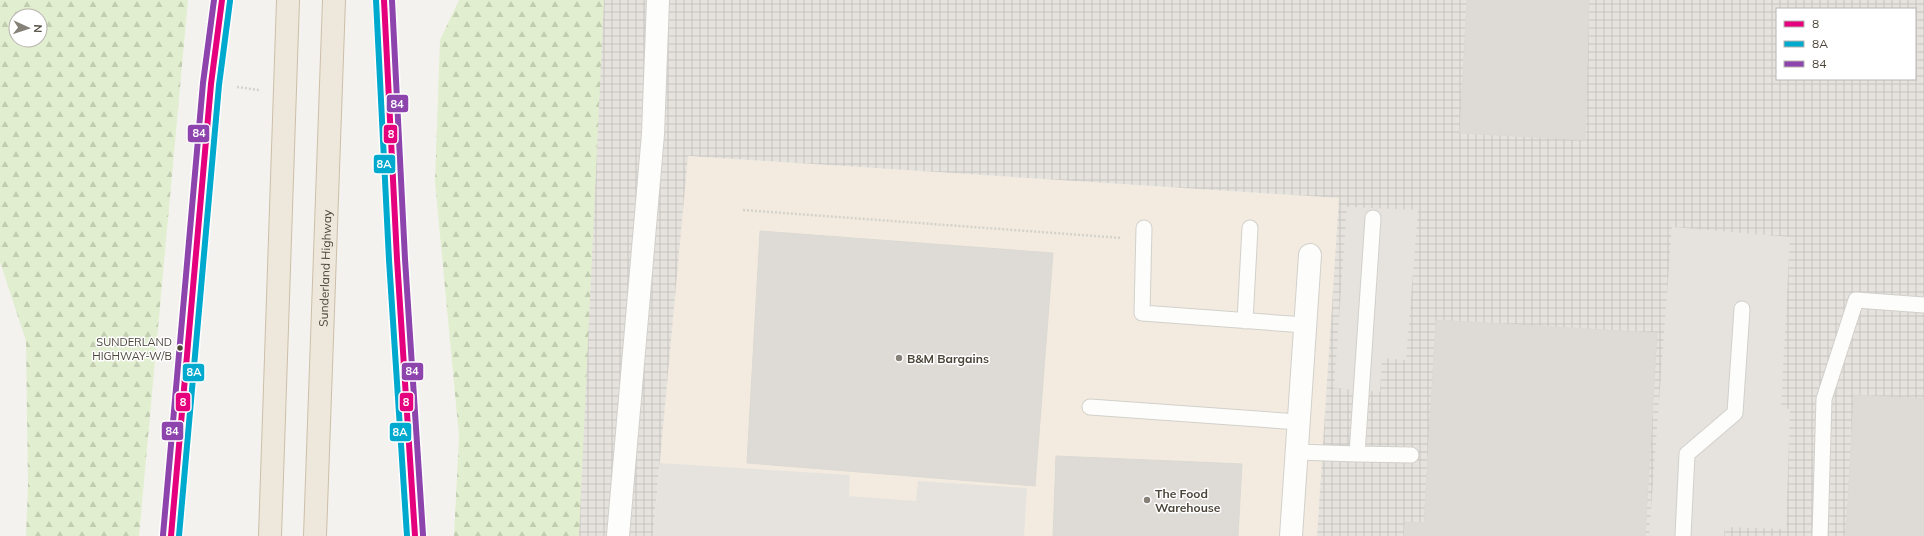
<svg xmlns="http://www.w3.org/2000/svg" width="1924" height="536" viewBox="0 0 1924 536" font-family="Mulish,sans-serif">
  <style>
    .commercial { fill: #f3ebdf }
    .industrial { fill: url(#industrial-grid); fill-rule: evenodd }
    .forest { fill: url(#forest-firs); fill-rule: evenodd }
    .parking { fill: #e6e3df }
    .building { fill: #dedbd6; stroke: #dcd9d4 }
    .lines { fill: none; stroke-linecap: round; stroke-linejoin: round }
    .lane-casing { stroke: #d2d0cb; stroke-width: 17 }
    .street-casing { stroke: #d2d0cb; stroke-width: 24 }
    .highway-casing { stroke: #ccbfa9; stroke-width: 24 }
    .path { stroke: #d3d2cc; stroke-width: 2.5; stroke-dasharray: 2 2; stroke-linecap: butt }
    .lane { stroke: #fdfdfc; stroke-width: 15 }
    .street { stroke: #fdfdfc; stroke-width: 22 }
    .highway { stroke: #ede8db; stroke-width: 22 }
    .bus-1-casing { stroke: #fff; stroke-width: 9 }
    .bus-2-casing { stroke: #fff; stroke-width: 9 }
    .bus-3-casing { stroke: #fff; stroke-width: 9 }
    .bus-1 { stroke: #e5007d; stroke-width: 6 }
    .bus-2 { stroke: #00a9ce; stroke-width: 6 }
    .bus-3 { stroke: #8e44ad; stroke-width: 6 }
    .bus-dot { fill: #4b4439; stroke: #fff; stroke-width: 1.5 }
    .poi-dot { fill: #868178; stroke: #fff; stroke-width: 1.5 }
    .labels { text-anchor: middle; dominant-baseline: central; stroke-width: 3; stroke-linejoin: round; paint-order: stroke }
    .bus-label { font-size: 11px; fill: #4b4439; stroke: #fff; text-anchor: end }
    .street-label { font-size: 12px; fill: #4b4439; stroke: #fff }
    .poi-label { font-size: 12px; font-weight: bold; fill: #4b4439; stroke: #fff; text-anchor: start }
    .line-badge { stroke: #fff; stroke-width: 1.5 }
    .badge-label { font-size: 11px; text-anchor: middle; font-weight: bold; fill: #fff }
  </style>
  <defs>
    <pattern id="industrial-grid" width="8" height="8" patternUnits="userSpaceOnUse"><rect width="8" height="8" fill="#e6e2de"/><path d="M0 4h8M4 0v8" fill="none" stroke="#c7c3bf"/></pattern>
    <pattern id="forest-firs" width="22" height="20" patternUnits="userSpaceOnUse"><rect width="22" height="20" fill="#e1eecf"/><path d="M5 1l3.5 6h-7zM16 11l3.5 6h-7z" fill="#c3cdb2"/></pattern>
  </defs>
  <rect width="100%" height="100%" fill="#f4f2ee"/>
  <path class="commercial" d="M687,156L1340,198L1317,536H653Z"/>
  <path class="industrial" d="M603,0H1924V536H1317L1339,198L688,156L653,536H577ZM1777,9H1915V79H1777Z"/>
  <path class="forest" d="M0,0H188L139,536H26L28,486L26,341L0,262ZM16,16H40V40H16Z
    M459,0H604L579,536H454L459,436L435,182L440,40Z"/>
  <path class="parking" d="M1347,207L1418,210L1406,360L1382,358L1380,392L1334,388Z
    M1672,227L1790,237L1781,408L1790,409L1786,529L1725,527L1724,536H1649Z
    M660,463L850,475L849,496L916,501L918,481L1027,488L1024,536H653Z"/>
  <path class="building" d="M1467,0H1589L1585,140L1460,133Z
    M760,231L1053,253L1035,486L747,463Z
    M1436,320L1657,333L1645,536H1404L1405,522L1424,523Z
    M1854,395L1924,399V536H1846Z
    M1056,456L1242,464L1238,536H1053Z"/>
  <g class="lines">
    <g class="lane-casing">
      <path id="lane" d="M1144,228L1142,313L1305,325
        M1245,321L1250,228
        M1090,407L1299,422
        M1297,452L1357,454L1373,218
        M1357,454L1411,455
        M1683,536L1687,454L1735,413L1742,309
        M1820,536L1824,399L1856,300L1924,305"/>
    </g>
    <g class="street-casing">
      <path id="street" d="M618,536L653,134L658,0
        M1291,536L1310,255"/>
    </g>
    <g class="highway-casing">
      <g id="highway">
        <path d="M384,0L397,259L415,536"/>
        <path d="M171,536L211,84L222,0"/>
        <path d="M270,536L288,0"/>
        <path id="s1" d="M315,536L334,0"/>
      </g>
    </g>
    <path class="path" d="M237,87L259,90
      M743,210L1122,238"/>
    <use href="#lane" class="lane"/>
    <use href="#street" class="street"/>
    <use href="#highway" class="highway"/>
    <g class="bus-1-casing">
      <path id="bus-1" d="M384,0L397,259L415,536
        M171,536L211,84L222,0"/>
    </g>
    <g class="bus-2-casing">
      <path id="bus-2" d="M376,0L389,260L407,536
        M179,536L219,85L230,1"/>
    </g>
    <g class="bus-3-casing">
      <path id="bus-3" d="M392,0L405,259L423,535
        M163,535L203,83L214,0"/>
    </g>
    <use href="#bus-1" class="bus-1"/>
    <use href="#bus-2" class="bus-2"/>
    <use href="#bus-3" class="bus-3"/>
  </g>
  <circle class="bus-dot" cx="180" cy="348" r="3.5"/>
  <g class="poi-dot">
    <circle cx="899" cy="358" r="4"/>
    <circle cx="1147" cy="500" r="4"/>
  </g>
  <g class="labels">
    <g class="bus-label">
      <text x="172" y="342">SUNDERLAND<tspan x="172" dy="14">HIGHWAY-W/B</tspan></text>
    </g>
    <g class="street-label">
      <text stroke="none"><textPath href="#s1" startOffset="268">Sunderland Highway</textPath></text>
    </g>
    <g class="poi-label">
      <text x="907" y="358">B&amp;M Bargains</text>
      <text x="1155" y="493">The Food<tspan x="1155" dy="14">Warehouse</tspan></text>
    </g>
  </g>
  <g class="line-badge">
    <rect x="386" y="94" width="23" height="19" rx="4" fill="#8e44ad"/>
    <rect x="187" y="124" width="23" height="19" rx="4" fill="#8e44ad"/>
    <rect x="383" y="124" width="15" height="20" rx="4" fill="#e5007d"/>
    <rect x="373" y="154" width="23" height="20" rx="4" fill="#00a9ce"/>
    <rect x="401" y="362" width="23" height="19" rx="4" fill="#8e44ad"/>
    <rect x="182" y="363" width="23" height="19" rx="4" fill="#00a9ce"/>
    <rect x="175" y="392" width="16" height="20" rx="4" fill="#e5007d"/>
    <rect x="399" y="392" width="15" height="20" rx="4" fill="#e5007d"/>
    <rect x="161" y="421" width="23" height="20" rx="4" fill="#8e44ad"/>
    <rect x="389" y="422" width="23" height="20" rx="4" fill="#00a9ce"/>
  </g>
  <g class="badge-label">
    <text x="397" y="108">84</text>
    <text x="199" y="137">84</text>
    <text x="391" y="138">8</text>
    <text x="384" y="168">8A</text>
    <text x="412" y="375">84</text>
    <text x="194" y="376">8A</text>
    <text x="183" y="406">8</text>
    <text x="406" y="406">8</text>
    <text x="172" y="435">84</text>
    <text x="400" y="436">8A</text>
  </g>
  <rect x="1776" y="8" width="140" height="72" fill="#ffffff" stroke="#b7b4b0"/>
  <rect x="1784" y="21" width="20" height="6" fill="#e5007d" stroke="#b7b4b0"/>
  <text x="1812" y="28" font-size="12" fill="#4b4439">8</text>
  <rect x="1784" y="41" width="20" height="6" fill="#00a9ce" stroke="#b7b4b0"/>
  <text x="1812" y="48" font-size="12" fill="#4b4439">8A</text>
  <rect x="1784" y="61" width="20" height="6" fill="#8e44ad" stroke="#b7b4b0"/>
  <text x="1812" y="68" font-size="12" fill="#4b4439">84</text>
  <g transform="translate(28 28) rotate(93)"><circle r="19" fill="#ffffff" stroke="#b7b4b0"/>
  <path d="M0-3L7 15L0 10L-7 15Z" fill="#868178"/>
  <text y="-6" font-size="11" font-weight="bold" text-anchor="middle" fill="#4b4439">N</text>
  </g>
</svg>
